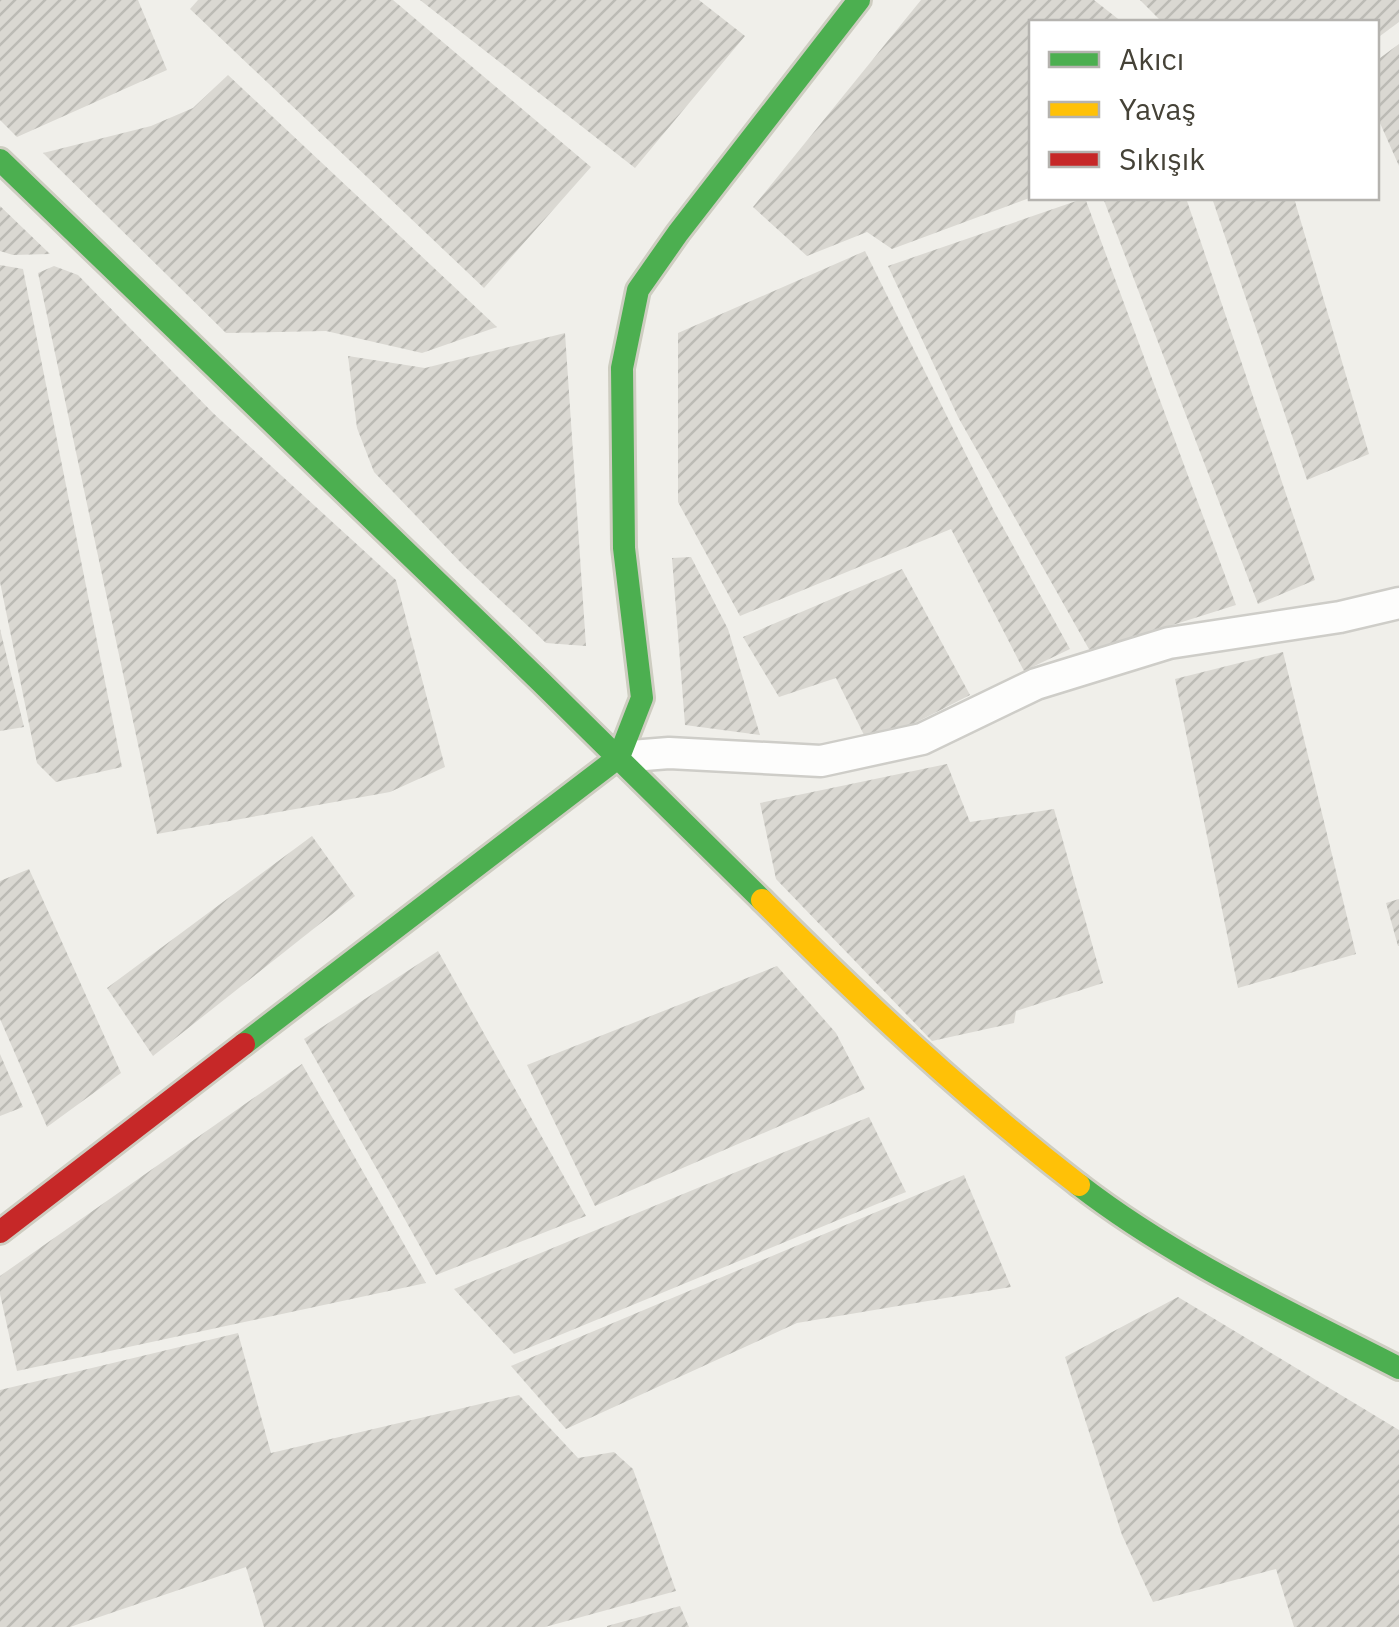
<svg xmlns="http://www.w3.org/2000/svg" width="1399" height="1627" viewBox="0 0 1399 1627" font-family="'IBM Plex Sans',sans-serif">
  <style>
    .building { fill: url(#building-hatch) }
    .lines { fill: none; stroke-linecap: round; stroke-linejoin: round }
    .street-casing { stroke: #cecdc8; stroke-width: 35 }
    .fast-casing { stroke: #cecdc1; stroke-width: 28 }
    .slow-casing { stroke: #cecdc1; stroke-width: 28 }
    .jam-casing { stroke: #cecdc1; stroke-width: 28 }
    .street { stroke: #fdfdfc; stroke-width: 30 }
    .fast { stroke: #4caf50; stroke-width: 22 }
    .slow { stroke: #ffc107; stroke-width: 22 }
    .jam { stroke: #c62828; stroke-width: 22 }
  </style>
  <defs>
    <pattern id="building-hatch" width="6" height="6" patternUnits="userSpaceOnUse" patternTransform="scale(2.5)"><rect width="6" height="6" fill="#dad8d2"/><path d="M-1 1l2-2M0 6l6-6M5 7l2-2" fill="none" stroke="#bcbbb5"/></pattern>
  </defs>
  <rect width="100%" height="100%" fill="#f0efea"/>
  <path class="building" d="M0,0H138L167,70L17,137L0,120Z
    M198,0H393L591,167L484,288L190,9Z
    M420,0H699L745,36L635,168Z
    M921,0H1094L1122,22H1032V197L892,249L867,232L807,256L753,207Z
    M1140,0H1399V22L1376,39V22H1162Z
    M1399,44V166L1376,114V61Z
    M228,75L497,327L422,353L326,331L226,333L43,153L151,126L193,108Z
    M1085,198L1236,605L1090,651L958,417L888,266Z
    M1103,198H1186L1315,580L1258,604Z
    M1212,198H1294L1369,454L1307,480Z
    M0,206L50,254L13,255L0,251Z
    M865,251L994,511L1070,649L1024,671L951,529L740,616L678,502V333Z
    M0,265L23,269L122,767L56,782L37,763L0,582Z
    M54,266L78,275L213,413L396,580L445,767L390,792L157,834L38,273Z
    M565,333L586,646L546,643L464,566L374,472L357,428L348,356L425,368Z
    M691,557L728,629L760,735L685,725L672,558Z
    M902,569L970,695L911,725L864,735L836,678L779,697L743,637Z
    M0,629L24,727L0,731Z
    M1283,652L1356,954L1238,988L1175,679Z
    M947,764L970,822L1054,809L1103,983L1016,1011L1014,1023L932,1041L776,879L760,803Z
    M312,836L355,896L153,1056L107,988Z
    M29,869L121,1073L47,1127L0,1019V881Z
    M1399,899V946H1398L1386,903Z
    M438,951L586,1216L436,1275L304,1039Z
    M777,966L836,1033L865,1089L595,1206L527,1065Z
    M0,1054L23,1107L0,1116Z
    M302,1064L426,1283L17,1371L0,1294V1276Z
    M869,1117L906,1192L514,1354L454,1289Z
    M964,1175L1011,1287L797,1323L566,1429L511,1366Z
    M1178,1297L1399,1430V1627H1294L1276,1569L1153,1602L1122,1535L1065,1357Z
    M238,1333L271,1453L519,1395L578,1458L614,1452L633,1469L676,1591L545,1627H264L246,1567L70,1627H0V1390Z
    M680,1606L689,1627H607V1626Z"/>
  <g class="lines">
    <g class="street-casing">
      <path id="street" d="M619,757L669,753L821,761L922,739L1036,684L1169,643L1340,617L1399,603"/>
    </g>
    <g class="fast-casing">
      <path id="fast" d="M0,160L541,682L762,900
        M244,1044L619,757L642,698L624,548L622,368L638,290L678,233L859,0
        M1079,1185C1176,1260 1290,1312 1399,1368"/>
    </g>
    <g class="slow-casing">
      <path id="slow" d="M762,900C863,1001 966,1098 1079,1185"/>
    </g>
    <g class="jam-casing">
      <path id="jam" d="M0,1232L244,1044"/>
    </g>
    <use href="#street" class="street"/>
    <use href="#fast" class="fast"/>
    <use href="#slow" class="slow"/>
    <use href="#jam" class="jam"/>
  </g>
  <rect x="1029" y="20" width="350" height="180" fill="#ffffff" stroke="#b5b3af" stroke-width="2.5"/>
  <rect x="1049" y="52" width="50" height="15" fill="#4caf50" stroke="#b5b3af" stroke-width="2.5"/>
  <text x="1119" y="70" font-size="30" fill="#454237">Akıcı</text>
  <rect x="1049" y="102" width="50" height="15" fill="#ffc107" stroke="#b5b3af" stroke-width="2.5"/>
  <text x="1119" y="120" font-size="30" fill="#454237">Yavaş</text>
  <rect x="1049" y="152" width="50" height="15" fill="#c62828" stroke="#b5b3af" stroke-width="2.5"/>
  <text x="1119" y="170" font-size="30" fill="#454237">Sıkışık</text>
</svg>
